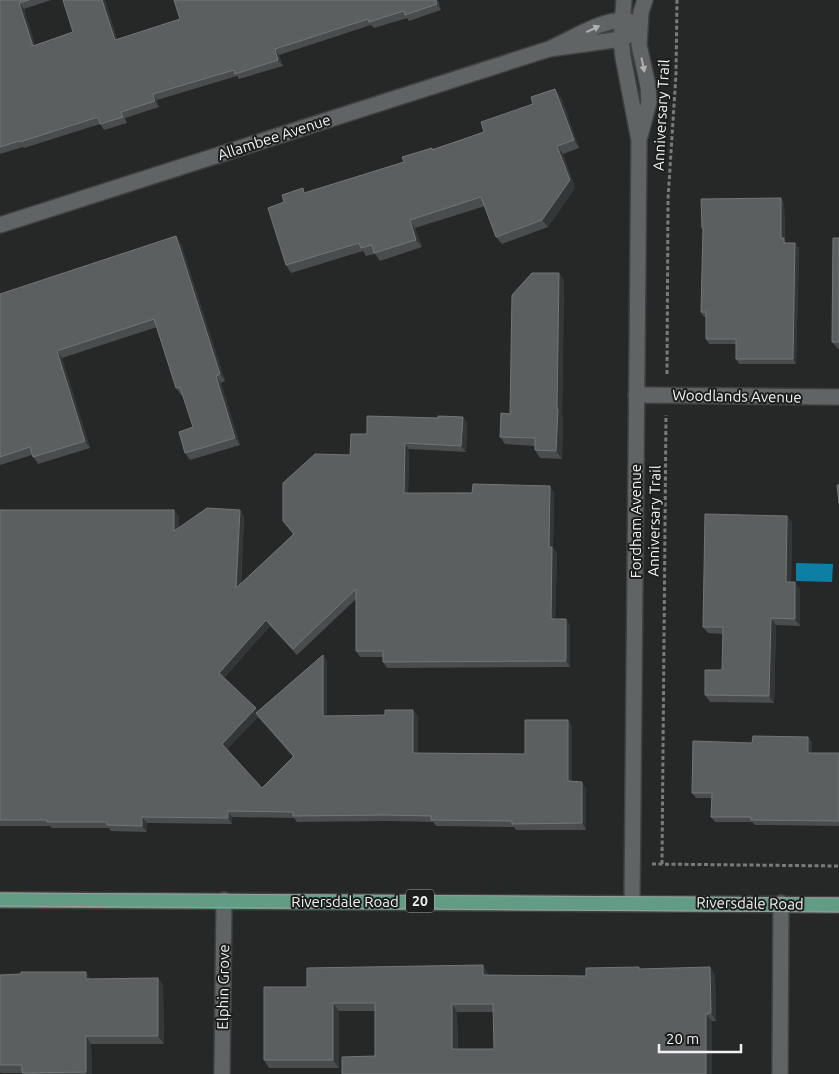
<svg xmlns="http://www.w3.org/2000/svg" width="839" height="1074" viewBox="0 0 839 1074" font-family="Ubuntu,sans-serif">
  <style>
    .water { fill: #0e7fa4 }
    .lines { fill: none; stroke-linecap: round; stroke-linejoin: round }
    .street-casing { stroke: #404242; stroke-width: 18 }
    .secondary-casing { stroke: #404242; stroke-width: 18 }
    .primary-casing { stroke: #404242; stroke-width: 18 }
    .path { stroke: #797b7a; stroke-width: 3; stroke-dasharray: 4 2.5; stroke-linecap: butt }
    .street { stroke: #616464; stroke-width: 15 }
    .secondary { stroke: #616464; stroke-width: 15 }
    .primary { stroke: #639c85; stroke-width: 15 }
    .tram { stroke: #9a9d9c; stroke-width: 1 }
    .wall { fill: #4a4d4e; fill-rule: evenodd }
    .shaded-wall { fill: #343737 }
    .building { fill: #5c5f60; stroke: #737676; fill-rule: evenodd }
    .oneway { fill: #b0b2b2 }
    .labels { text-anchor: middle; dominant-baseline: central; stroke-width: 4; stroke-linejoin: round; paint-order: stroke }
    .shield { fill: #1c1e1e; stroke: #b0b2b2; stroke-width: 1 }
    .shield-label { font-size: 14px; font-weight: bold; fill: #f0f2f1 }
    .street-label { font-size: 15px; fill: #f0f2f1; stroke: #1c1e1e }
  </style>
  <rect width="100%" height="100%" fill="#252827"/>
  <path class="water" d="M796,563L833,564L832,582L796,581Z"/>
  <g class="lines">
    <g class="street-casing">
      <path id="street" d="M0,225L549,49C570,40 602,19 625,20C630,21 635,24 639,26L631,34L621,39L549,49
        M636,395L839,397
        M222,1074L224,900
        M780,1074L781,903"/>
    </g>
    <g class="secondary-casing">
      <path id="secondary" d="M624,0L621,39L623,57L639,140L632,903
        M640,136L649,102L648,86L639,45L641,12L645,0"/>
    </g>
    <g class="primary-casing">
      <path id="primary" d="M0,900L839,905"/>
    </g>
    <path class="path" d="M667,374L668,199L676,74L677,0
      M652,864L839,866
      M662,864L666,415"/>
    <use href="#street" class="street"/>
    <use href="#secondary" class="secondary"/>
    <use href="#primary" class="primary"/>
    <path class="tram" d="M0,893L839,898
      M0,906L839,912"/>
  </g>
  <path class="wall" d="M0,0H51L24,9L35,45L73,32L63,0H105L117,39L438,0L441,10L409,21L407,18L374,28L371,25L279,55L283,66L239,79L237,76L157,100L159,107L125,118L127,123L104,130L100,124L24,148L23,147L0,154Z
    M561,97L579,148L563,154L575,188L548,227L502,244L496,237L485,206L415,228L422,247L380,261L375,254L366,256L363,251L291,273L286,265L306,193L404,162L432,148L433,149L484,132Z
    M784,203L785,240L787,243L799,248L796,364H739L736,359V344H709L706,339V317H704L701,312L703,230L702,228Z
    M839,238V349H838L832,342Z
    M181,244L225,381L221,383L240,445L190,460L185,453L193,427L183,395H181L176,388L157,327L62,358L90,448L38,464L32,455L0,465V294Z
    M559,273L564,281L562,415L563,417L562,459L540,458L535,450V446L505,444L500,437L510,414Z
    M463,417L467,423L466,452L409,449L408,493L554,492L553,548L557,553L555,619L570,625V667L387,668L383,662V657H360L356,651V599L297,655L270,626L224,678L258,711L323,655L327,661V716H418V753L525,754L572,726V781L586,788V830H516L514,827L436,826L433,822L390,821L297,822L294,818L232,817V824L147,823V832L111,831L109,828H52L50,826H0V510L179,516V528L244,516L241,584L293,534L283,521L350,455L367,434L438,418ZM258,717L293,757L262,788L227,749Z
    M787,516L792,523L791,582L800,589V626L776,625L774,703L710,702L705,695L722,670L723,634L708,633L703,627Z
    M808,737L812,742L811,753H839V826L755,825L752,822H715L711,817L712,798H696L692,793L752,743Z
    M640,969L715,975L716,1021H712V1074L375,1056V1011H339V1068H269L264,1060L307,987L488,973V975L586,976ZM457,1012H494V1049H458Z
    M0,975L90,979L158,978L163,986L164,1044H91L92,1074H23L22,1073H1L0,1072Z"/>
  <path class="shaded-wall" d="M102,0H105L119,46L115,40Z
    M436,0H438L441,10L437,4Z
    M19,3L24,9L37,52L33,46Z
    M275,49L279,55L283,66L278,60Z
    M555,89L561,97L579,148L574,140Z
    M153,94L157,100L159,107L155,101Z
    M557,146L563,154L575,188L548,227L542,220Z
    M781,198L784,203L785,240L787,243V248L781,238Z
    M410,220L415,228L422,247L416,240Z
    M176,236L181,244L225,381L220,374Z
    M795,243L799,248L796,364L793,359Z
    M559,273L564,281L562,415L563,417L562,459L556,451Z
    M57,351L62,358L90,448L85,441Z
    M216,376L221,383L240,445L235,438Z
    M463,417L467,423L466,452L461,446Z
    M405,443L409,449L408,499L404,493Z
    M550,486L554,492L553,548L557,553L555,625L551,619L549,547Z
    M174,510L179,516V537L174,531Z
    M240,510L244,516L240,594L236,588Z
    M787,516L792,523L791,589L786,582Z
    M795,582L800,589V626L795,619Z
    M771,618L776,625L774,703L769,696Z
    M566,619L570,625V667L566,661Z
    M266,620L270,626L223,679L219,673Z
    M323,655L327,661V722L323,716Z
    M256,708L260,714L256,713L258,717L226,750L222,744Z
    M413,710L418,716V759L413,753Z
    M568,720L572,726V787L568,781Z
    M808,737L812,742L811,758L808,753Z
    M582,782L586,788V830L582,823Z
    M228,811L232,817V824L228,818Z
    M142,817L147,823V832L142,826Z
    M483,965L488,973V983L483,975Z
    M710,967L715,975L716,1021L711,1013Z
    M86,972L91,980L86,979Z
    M158,978L163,986L164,1044L158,1036Z
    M333,1003L339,1011V1068L333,1060Z
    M452,1004L457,1012L458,1057L452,1049Z
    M706,1014L712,1021V1074H706Z
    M86,1036L91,1044L92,1074H87L86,1072Z"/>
  <path class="building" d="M0,0H29L19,3L33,46L73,32L63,0H102L115,40L180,19L174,0H436L437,4L405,15L404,11L369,22L368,19L275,49L278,60L235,74L234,70L153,94L155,101L121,112L123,117L100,124L98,117L20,142L19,141L0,147Z
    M555,89L574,140L557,146L570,180L542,220L496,237L481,197L410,220L416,240L374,253L372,245L361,248L359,243L286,265L268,208L284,202L282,195L303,188L304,193L404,162L402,157L432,148V150L484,132L481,122L533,104L531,97Z
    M781,198V238H784V243H795L793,359H736V339H706V312H701L703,228H702L701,199Z
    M176,236L220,374L216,376L235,438L185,453L179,432L193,427L180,387L176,388L154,319L57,351L85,441L33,457L30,447L0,457V294Z
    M833,238H839V342H832Z
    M532,273H559L557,409H558L556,451L535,450V438L500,437L501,413L510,414L512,295Z
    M367,416L438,418V416L463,417L461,446L405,443L404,493H472L473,484L550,486L549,547H552L551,619H566V661L383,662V651H356V589L293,649L266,620L219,673L256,708L222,744L262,788L294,756L256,713L323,655V716L385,715V710H413V753L525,754V720H568V781L582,782V823L512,824V821L431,820V816L385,815L293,816V812L228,811V818L142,817V826L107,825V822H47V820H0V510H174V531L207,508L240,510L236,588L294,534L283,521V483L315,454L350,455L351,434H367Z
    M837,485H839V503Z
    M705,514L787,516L786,582H795V619L771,618L769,696L705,695V670H722L723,627H703Z
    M753,736L808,737V753H839V821L751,820V817H711L712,793H692L693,741L752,743Z
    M483,965V975L586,976V968L639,967V969L710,967L711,1013L706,1014V1074H342V1057L375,1056V1003H333V1060H264V987H307V968ZM452,1004H493L494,1049H452Z
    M21,972H86V979L158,978V1036H86V1072L22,1073V1065H0V975L21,974Z"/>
  <defs><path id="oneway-solid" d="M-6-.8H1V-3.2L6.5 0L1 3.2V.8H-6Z" transform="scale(1.25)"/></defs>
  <g class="oneway">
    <use href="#oneway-solid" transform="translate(593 29) rotate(-25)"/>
    <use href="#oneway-solid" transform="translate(643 65) rotate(78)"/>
  </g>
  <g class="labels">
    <rect class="shield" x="406" y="889.5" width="28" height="23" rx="4"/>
    <g class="shield-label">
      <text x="420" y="901">20</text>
    </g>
    <g class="street-label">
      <text transform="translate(661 115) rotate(-87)">Anniversary Trail</text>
      <text transform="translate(274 137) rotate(-18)">Allambee Avenue</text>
      <text transform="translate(737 396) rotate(1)">Woodlands Avenue</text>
      <text transform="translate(635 521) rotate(-90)">Fordham Avenue</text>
      <text transform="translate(654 521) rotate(-89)">Anniversary Trail</text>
      <text x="345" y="901">Riversdale Road</text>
      <text transform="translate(750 903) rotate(1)">Riversdale Road</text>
      <text transform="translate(223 987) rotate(-89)">Elphin Grove</text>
    </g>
  </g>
  <path d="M659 1044v8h82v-8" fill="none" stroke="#f0f2f1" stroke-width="2.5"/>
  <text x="666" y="1044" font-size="15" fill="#f0f2f1" stroke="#1c1e1e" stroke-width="4" paint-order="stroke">20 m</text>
</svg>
